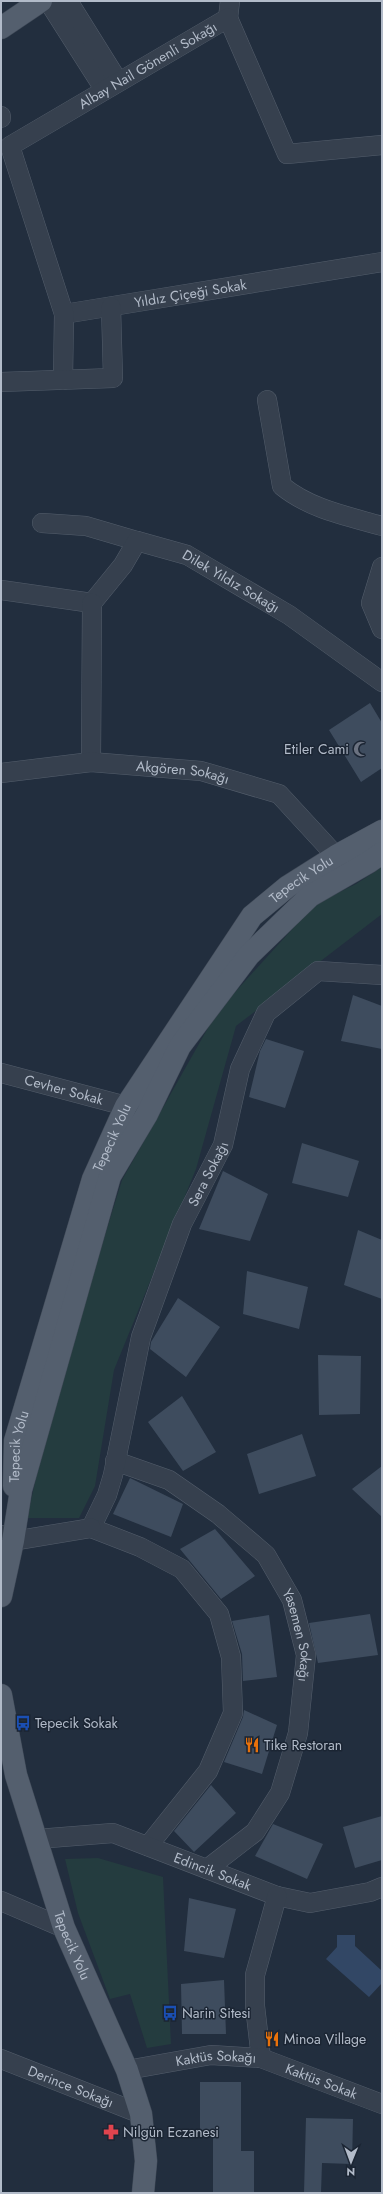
<svg xmlns="http://www.w3.org/2000/svg" width="383" height="2194" viewBox="0 0 383 2194" font-family="Jost,sans-serif">
  <style>
    .green { fill: #243c3f }
    .water { fill: #324765 }
    .building { fill: #3e4c5e }
    .lines { fill: none; stroke-linecap: round; stroke-linejoin: round }
    .minor-casing { stroke: #545e6c; stroke-width: 20 }
    .major-casing { stroke: #3f4957; stroke-width: 23 }
    .minor { stroke: #36404e; stroke-width: 19 }
    .major { stroke: #545f6e; stroke-width: 22 }
    .labels { text-anchor: middle; dominant-baseline: central; stroke-width: 3; stroke-linejoin: round; paint-order: stroke }
    .street-label { font-size: 14px; fill: #b2bbc9; stroke: #1b2533 }
    .poi-label { font-size: 14px; fill: #b2bbc9; stroke: #1b2533; text-anchor: start }
  </style>
  <rect width="100%" height="100%" fill="#222e3e"/>
  <path class="green" d="M382,867V914L236,1026L196,1169L114,1370L95,1486L79,1518H27L41,1456L79,1319L122,1180L217,1012L315,904L356,884Z
    M98,1858L163,1877L171,2044L147,2048L130,1994L110,1999L78,1913L65,1859Z"/>
  <path class="water" d="M337,1935H355V1946L382,1971V1983L369,1997L326,1959L337,1947Z"/>
  <path class="building" d="M370,703L382,723V768L361,782L329,730Z
    M353,995L382,1006V1049L341,1041Z
    M266,1039L304,1051L285,1108L249,1097L260,1051Z
    M302,1143L359,1161L348,1197L292,1183Z
    M223,1171L268,1194L250,1241L199,1229Z
    M358,1230L382,1240V1299L344,1285Z
    M247,1271L308,1287L299,1329L243,1314Z
    M178,1298L220,1327L186,1377L150,1349L151,1342Z
    M318,1355L361,1356L360,1414L319,1415Z
    M182,1396L216,1452L183,1471L148,1422Z
    M302,1434L316,1476L259,1494L247,1454Z
    M382,1466V1517L352,1489Z
    M130,1478L183,1504L171,1537L113,1514Z
    M215,1529L255,1576L221,1599L180,1549Z
    M370,1614L378,1655L318,1663L309,1623Z
    M269,1615L277,1677L243,1681L242,1654L232,1621Z
    M244,1710L277,1725L262,1774L224,1762L243,1717Z
    M211,1785L236,1813L194,1852L174,1831Z
    M382,1816V1860L355,1868L343,1827Z
    M273,1824L323,1844L307,1879L255,1856Z
    M189,1898L236,1909L224,1958L184,1951Z
    M224,1980L226,2034H182L181,1984Z
    M200,2082H241V2151H254V2193H213V2130H200Z
    M306,2118L353,2119L352,2164L322,2163L321,2193H304Z"/>
  <g class="lines">
    <g class="minor-casing">
      <g id="minor">
        <path d="M48,1L104,89"/>
        <path d="M68,1L118,81"/>
        <path d="M228,18L230,1"/>
        <path d="M1,116V118"/>
        <path id="s1" d="M64,314L382,262"/>
        <path id="s2" d="M63,380L64,314L10,146L228,18L287,154L382,145"/>
        <path d="M1,382L113,378L111,307"/>
        <path d="M267,400L282,486C310,509 347,516 382,526"/>
        <path d="M42,523L86,526L137,541"/>
        <path d="M382,567L371,603L382,629"/>
        <path d="M1,590L92,603"/>
        <path id="s3" d="M92,603L123,565L137,541L187,555L289,615L382,682"/>
        <path d="M91,762L92,603"/>
        <path id="s4" d="M1,773L91,762L201,771L279,794L336,856"/>
        <path id="s5" d="M1,1073L126,1106"/>
        <path id="s6" d="M115,1461L169,1480L218,1514L266,1555L292,1600L306,1655L298,1733L280,1793L255,1832L207,1869"/>
        <path id="s7" d="M91,1528L107,1495L113,1475L141,1337L182,1224L223,1145L240,1069L266,1013L318,971L382,975"/>
        <path d="M91,1528L140,1547L182,1569L219,1614L231,1657L233,1713L208,1771L148,1846"/>
        <path d="M1,1535L13,1541L91,1528"/>
        <path id="s8" d="M37,1839L113,1833L277,1896L310,1903L370,1892L382,1887"/>
        <path d="M1,1901L64,1928"/>
        <path d="M261,2058L255,2006V1975L277,1896"/>
        <path id="s9" d="M1,2059L141,2114"/>
        <path id="s10" d="M127,2070L211,2055L261,2058L382,2104"/>
      </g>
    </g>
    <g class="major-casing">
      <g id="major">
        <path d="M1,28L41,1"/>
        <path id="s11" d="M14,1486L15,1441L93,1179L126,1106L252,916L287,887L336,856L382,831"/>
        <path d="M1,1596L13,1541L21,1490L110,1176L147,1114L180,1046L249,955L310,896L369,862L382,853"/>
        <path id="s12" d="M1,1695L16,1775L64,1928L127,2070L141,2114L146,2161L143,2193"/>
      </g>
    </g>
    <use href="#minor" class="minor"/>
    <use href="#major" class="major"/>
  </g>
  <defs>
    <g id="mosque-bare" transform="scale(1.2)"><path d="M3.5-4.9A6 6 0 1 0 3.5 4.9A5 5 0 1 1 3.5-4.9Z" fill="#6b7280" stroke="#1b2533" stroke-width="2.5" paint-order="stroke"/></g>
    <g id="bus-bare" transform="scale(1.2)"><path d="M-5-6H5V4H4V6H2V4H-2V6H-4V4H-5ZM-3.5-4V0h7V-4ZM-3.5 1.2v1.5H-2V1.2ZM2 1.2v1.5H3.5V1.2Z" fill="#1a4fb4" stroke="#1b2533" stroke-width="2.5" paint-order="stroke"/></g>
    <g id="restaurant-bare" transform="scale(1.2)"><path d="M-5-6h1v4h1v-4h1v4h1v-4h1v5L-1.5 .5V6h-2V.5L-5-1ZM5-6V6H3V1.5H1.5Q1.5-4 5-6Z" fill="#e8710a" stroke="#1b2533" stroke-width="2.5" paint-order="stroke"/></g>
    <g id="pharmacy-bare" transform="scale(1.2)"><path d="M-2-6h4v4h4v4h-4v4h-4v-4h-4v-4h4Z" fill="#e0444e" stroke="#1b2533" stroke-width="2.5" paint-order="stroke"/></g>
  </defs>
  <g fill-rule="evenodd">
    <use href="#mosque-bare" x="361" y="749"/>
    <use href="#bus-bare" x="23" y="1723"/>
    <use href="#restaurant-bare" x="252" y="1745"/>
    <use href="#bus-bare" x="170" y="2013"/>
    <use href="#restaurant-bare" x="272" y="2039"/>
    <use href="#pharmacy-bare" x="111" y="2132"/>
  </g>
  <g class="labels">
    <g class="street-label">
      <text stroke="none"><textPath href="#s2" startOffset="402">Albay Nail Gönenli Sokağı</textPath></text>
      <text stroke="none"><textPath href="#s1" startOffset="128">Yıldız Çiçeği Sokak</textPath></text>
      <text stroke="none"><textPath href="#s3" startOffset="180">Dilek Yıldız Sokağı</textPath></text>
      <text stroke="none"><textPath href="#s4" startOffset="183">Akgören Sokağı</textPath></text>
      <text stroke="none"><textPath href="#s11" startOffset="688">Tepecik Yolu</textPath></text>
      <text stroke="none"><textPath href="#s5" startOffset="65">Cevher Sokak</textPath></text>
      <text stroke="none"><textPath href="#s11" startOffset="364">Tepecik Yolu</textPath></text>
      <text stroke="none"><textPath href="#s7" startOffset="375">Sera Sokağı</textPath></text>
      <text stroke="none"><textPath href="#s11" startOffset="40">Tepecik Yolu</textPath></text>
      <text stroke="none"><textPath href="#s6" startOffset="268">Yasemen Sokağı</textPath></text>
      <text stroke="none"><textPath href="#s8" startOffset="183">Edincik Sokak</textPath></text>
      <text stroke="none"><textPath href="#s12" startOffset="261">Tepecik Yolu</textPath></text>
      <text stroke="none"><textPath href="#s10" startOffset="90">Kaktüs Sokağı</textPath></text>
      <text stroke="none"><textPath href="#s10" startOffset="200">Kaktüs Sokak</textPath></text>
      <text stroke="none"><textPath href="#s9" startOffset="75">Derince Sokağı</textPath></text>
    </g>
    <g class="poi-label">
      <text x="349" y="749" text-anchor="end">Etiler Cami</text>
      <text x="35" y="1723">Tepecik Sokak</text>
      <text x="264" y="1745">Tike Restoran</text>
      <text x="182" y="2013">Narin Sitesi</text>
      <text x="284" y="2039">Minoa Village</text>
      <text x="123" y="2132">Nilgün Eczanesi</text>
    </g>
  </g>
  <rect width="383" height="2194" fill="none" stroke="#b2bbc9" stroke-width="4"/>
  <g transform="translate(351 2162) rotate(181)" stroke="#1b2533" stroke-width="3" paint-order="stroke">
  <path d="M0-3L7 15L0 10L-7 15Z" fill="#b2bbc9"/>
  <text y="-6" font-size="11" font-weight="bold" text-anchor="middle" fill="#b2bbc9">N</text>
  </g>
</svg>
